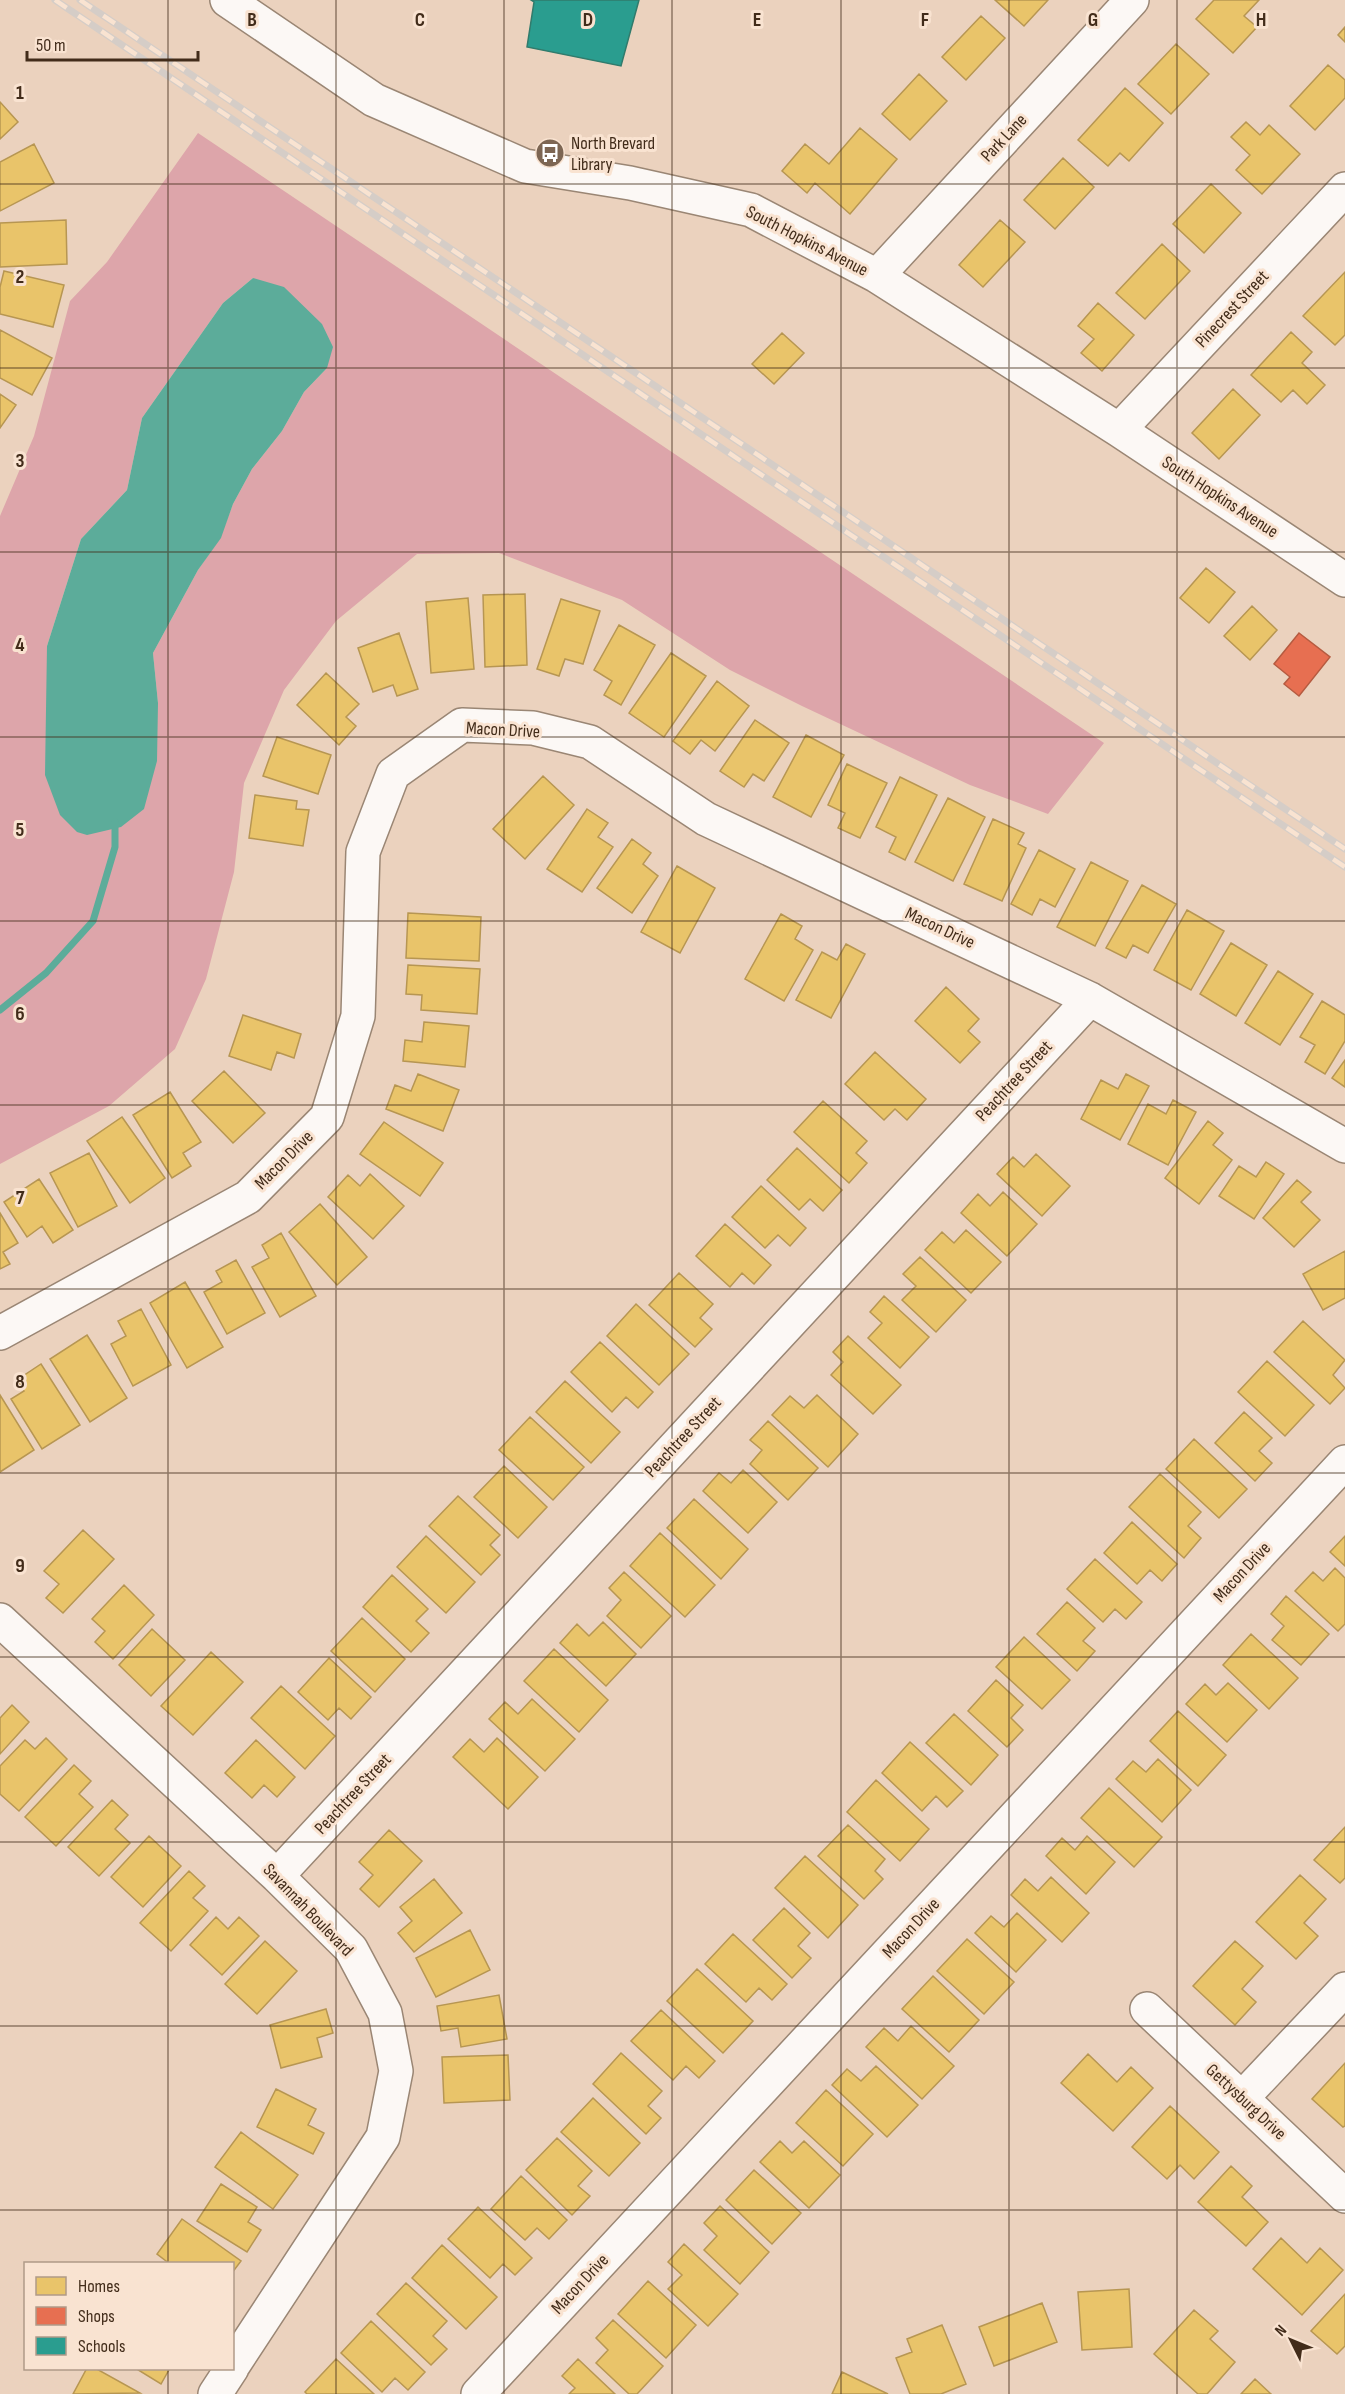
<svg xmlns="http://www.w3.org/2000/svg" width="1345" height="2394" viewBox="0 0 1345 2394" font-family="'Sofia Sans Condensed',sans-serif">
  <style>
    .forest { fill: #dda5aa; fill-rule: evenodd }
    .water { fill: #5cac9a }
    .homes { fill: #e9c46a; stroke: #b79652; stroke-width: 1.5 }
    .shops { fill: #e76f51; stroke: #b65b40; stroke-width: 1.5 }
    .schools { fill: #2a9d8f; stroke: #317b6c; stroke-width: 1.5 }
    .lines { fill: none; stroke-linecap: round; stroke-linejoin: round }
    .stream { stroke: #5cac9a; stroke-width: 7 }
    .minor-casing { stroke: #9a8674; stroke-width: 36 }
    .minor { stroke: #fcf8f5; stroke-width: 33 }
    .rail-casing { stroke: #d5cdc7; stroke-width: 7 }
    .rail { stroke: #f9e3d1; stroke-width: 4.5; stroke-dasharray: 14; stroke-linecap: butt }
    .grid { fill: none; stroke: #422c1a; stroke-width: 1.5; stroke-opacity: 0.55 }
    .labels { text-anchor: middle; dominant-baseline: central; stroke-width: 6; stroke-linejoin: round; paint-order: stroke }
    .street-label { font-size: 18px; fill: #422c1a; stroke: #f9e3d1 }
    .poi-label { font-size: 18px; fill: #422c1a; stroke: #f9e3d1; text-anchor: start }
    .grid-label { font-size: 20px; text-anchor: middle; font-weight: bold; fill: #422c1a; stroke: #f9e3d1; stroke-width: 6; stroke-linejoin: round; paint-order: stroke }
  </style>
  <rect width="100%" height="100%" fill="#ebd2be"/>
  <path class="forest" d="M198,133L1104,743L1048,814L970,785L802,706L730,670L622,600L499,553L417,554L336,621L284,690L244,783L234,872L206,979L175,1049L109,1106L0,1164V516L34,436L70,301L107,262ZM253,278L327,368L304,392L282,431L252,469L233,504L220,538L198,570L153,653L158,703L47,646L81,539L127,490L142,418L223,303Z"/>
  <path class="water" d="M253,278L284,287L322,324L333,347L327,368L304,392L282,431L252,469L233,504L221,538L198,570L153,653L158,703L157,761L144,809L121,827L87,835L77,832L60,815L45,775L47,646L81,539L127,490L142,418L223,303Z"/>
  <path class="homes" d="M995,0H1048L1024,26Z
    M1214,0H1259L1244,16L1257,27L1233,53L1196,19Z
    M981,16L1005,38L966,80L942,57Z
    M1345,27V42L1338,35Z
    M1176,44L1209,74L1171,114L1138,84Z
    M1328,65L1345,80V98L1315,130L1290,106Z
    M919,74L947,101L910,140L882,114Z
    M1125,88L1163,123L1129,161L1120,153L1108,166L1078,140Z
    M0,102L18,122L0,139Z
    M1246,122L1260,135L1269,125L1300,154L1262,194L1236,170L1250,155L1231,137Z
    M860,128L897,159L850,214L815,183L807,193L782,171L805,144L829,164Z
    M34,144L54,183L0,211V162Z
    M1063,158L1094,187L1055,229L1024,200Z
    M1211,184L1241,213L1204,253L1173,224Z
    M66,220L67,264L0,267V223Z
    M1000,220L1025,242L983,287L959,265Z
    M1162,244L1190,271L1145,319L1116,293Z
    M4,271L64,285L53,327L0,314V287Z
    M1345,272V335L1335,345L1303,316Z
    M1098,303L1134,335L1102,371L1081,353L1094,339L1078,326Z
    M0,330L52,358L32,395L0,378Z
    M1291,332L1312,352L1302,363L1325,385L1307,404L1293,390L1281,402L1251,375Z
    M782,333L804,353L774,384L752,364Z
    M1233,389L1260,415L1219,459L1192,433Z
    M0,394L16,405L0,428Z
    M1206,568L1235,592L1209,623L1180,598Z
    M525,594L527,665L485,667L483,595Z
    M468,598L474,669L431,673L426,602Z
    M561,599L600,611L583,664L565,659L559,676L537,669Z
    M1252,606L1277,630L1250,660L1224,636Z
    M619,625L655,645L621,705L604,695L612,681L594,670Z
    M399,633L418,689L397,696L393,685L373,692L358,648Z
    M671,653L706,676L664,737L629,713Z
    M326,673L359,704L346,717L356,726L339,745L297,705Z
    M717,681L749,706L715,751L701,740L690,754L673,741Z
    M755,720L789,743L764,781L753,774L744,787L720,771Z
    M806,735L844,755L811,817L773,797Z
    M277,737L331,755L318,794L263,776Z
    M847,764L887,783L860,838L838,828L845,813L828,805Z
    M543,776L574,805L525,859L493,829Z
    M900,777L937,795L905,860L889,852L896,837L876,827Z
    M255,795L297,801L296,809L309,810L303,846L249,838Z
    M948,798L985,817L953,881L915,862Z
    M587,809L608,823L598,837L613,847L582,892L547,869Z
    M993,819L1024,833L1018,844L1026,848L1002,901L964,884Z
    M632,839L651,853L643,864L658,876L632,913L597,888Z
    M1039,850L1075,869L1055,907L1040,899L1032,915L1011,904Z
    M1091,862L1128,881L1095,946L1057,927Z
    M677,866L715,888L680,953L641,932Z
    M1142,885L1176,904L1148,953L1133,945L1126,958L1106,948Z
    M1187,910L1224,931L1191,990L1154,970Z
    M408,913L481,917L479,961L406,958Z
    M781,914L802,926L795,939L813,950L784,1001L745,979Z
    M1231,943L1267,965L1236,1016L1200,994Z
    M846,944L865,954L831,1018L796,1000L822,952L837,960Z
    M408,965L480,969L477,1014L421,1010L422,995L406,994Z
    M1278,971L1313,994L1280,1045L1245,1023Z
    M946,987L979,1019L968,1031L980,1042L960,1063L915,1021Z
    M1322,1001L1345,1015V1041L1325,1074L1305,1062L1315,1045L1300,1037Z
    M243,1015L301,1034L294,1058L277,1052L271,1070L229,1056Z
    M424,1022L469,1026L465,1067L403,1061L405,1040L422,1042Z
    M875,1052L926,1099L907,1120L895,1109L884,1120L845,1084Z
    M1345,1060V1087L1332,1078Z
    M224,1071L265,1113L233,1143L192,1101Z
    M418,1074L459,1090L443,1131L386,1109L395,1085L411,1091Z
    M1126,1074L1149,1086L1120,1140L1081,1119L1101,1080L1118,1089Z
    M170,1092L201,1142L183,1153L191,1166L172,1178L133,1115Z
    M1173,1100L1196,1112L1168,1165L1128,1144L1148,1104L1166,1114Z
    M823,1101L867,1141L856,1153L867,1163L849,1183L794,1132Z
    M122,1117L165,1178L130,1203L87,1141Z
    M1208,1121L1223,1133L1213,1145L1232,1160L1199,1204L1165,1178Z
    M384,1122L443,1163L420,1196L360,1154Z
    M797,1148L842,1190L823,1211L810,1199L799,1210L767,1180Z
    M89,1153L117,1206L78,1227L50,1173Z
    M1036,1154L1070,1186L1042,1216L997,1174L1013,1157L1024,1167Z
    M1266,1162L1284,1174L1254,1219L1219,1196L1239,1166L1256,1177Z
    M370,1174L404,1206L373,1239L328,1197L348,1175L360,1186Z
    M39,1179L73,1230L53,1243L42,1226L27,1237L4,1202Z
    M1297,1180L1311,1192L1301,1202L1320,1220L1294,1247L1263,1218Z
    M761,1186L806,1228L790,1246L778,1235L765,1248L732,1217Z
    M1003,1192L1037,1224L1007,1256L961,1213L978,1194L990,1206Z
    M320,1204L367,1257L337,1285L289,1232Z
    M0,1213L18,1243L3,1252L10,1264L0,1269Z
    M725,1224L771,1265L754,1284L742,1273L730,1287L696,1256Z
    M966,1230L1001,1262L971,1293L925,1250L942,1232L954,1243Z
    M281,1233L316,1296L280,1317L252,1267L269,1258L262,1245Z
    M1345,1251V1298L1323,1310L1303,1274Z
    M920,1257L966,1300L936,1332L902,1300L916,1286L903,1274Z
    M236,1260L265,1313L227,1334L204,1292L222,1282L216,1271Z
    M679,1273L713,1304L700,1318L712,1329L695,1347L649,1305Z
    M185,1282L223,1347L187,1368L150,1303Z
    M884,1296L929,1337L900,1368L868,1338L882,1323L870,1312Z
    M636,1304L689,1354L659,1385L607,1336Z
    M141,1309L171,1365L133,1386L111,1344L126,1336L118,1321Z
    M1303,1321L1345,1360L1333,1375L1345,1388L1330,1404L1274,1352Z
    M87,1335L127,1398L90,1422L50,1359Z
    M848,1336L901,1385L873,1414L831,1375L843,1362L833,1352Z
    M600,1342L653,1392L638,1408L626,1397L612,1412L571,1372Z
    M1267,1361L1314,1405L1285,1436L1238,1392Z
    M41,1364L80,1425L42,1449L11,1399L24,1391L17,1380Z
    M565,1381L620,1432L591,1463L536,1412Z
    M0,1395L34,1450L0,1472Z
    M817,1395L858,1434L828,1467L772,1415L790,1396L804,1408Z
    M1244,1412L1272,1438L1259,1451L1272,1463L1255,1481L1215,1443Z
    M530,1417L584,1467L553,1500L499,1450Z
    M768,1421L818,1468L788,1500L750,1464L762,1450L750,1440Z
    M1194,1439L1247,1489L1219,1518L1166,1469Z
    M504,1466L547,1507L518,1538L474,1497Z
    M743,1470L777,1502L748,1533L703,1491L719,1473L731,1483Z
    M1160,1474L1201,1512L1188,1526L1201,1538L1184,1558L1129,1507Z
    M458,1496L500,1535L490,1545L500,1555L481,1575L429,1526Z
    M694,1499L748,1549L721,1579L667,1528Z
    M1132,1522L1177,1564L1162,1581L1150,1570L1137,1584L1104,1553Z
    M83,1530L114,1559L63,1613L46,1598L59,1584L44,1571Z
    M660,1533L715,1585L685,1617L630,1566Z
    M426,1536L475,1582L446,1613L397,1567Z
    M1345,1536V1566L1330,1552Z
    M1095,1559L1142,1602L1126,1619L1115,1609L1103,1622L1067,1589Z
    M1335,1568L1345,1578V1624L1338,1631L1295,1591L1313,1572L1323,1581Z
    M624,1572L671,1616L641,1648L607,1616L621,1600L609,1588Z
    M392,1575L428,1609L416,1621L429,1633L411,1652L363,1607Z
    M124,1585L154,1615L113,1659L95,1642L105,1631L92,1619Z
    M1286,1596L1329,1634L1301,1665L1272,1640L1284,1626L1271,1614Z
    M1067,1602L1095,1628L1083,1641L1095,1651L1077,1671L1037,1634Z
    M362,1618L405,1659L375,1692L331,1651Z
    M603,1622L636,1654L606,1686L560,1643L577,1624L589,1636Z
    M152,1629L185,1660L151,1696L119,1665Z
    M1251,1634L1298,1678L1269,1709L1223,1665Z
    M1024,1637L1070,1680L1042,1709L996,1667Z
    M554,1649L608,1700L579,1732L524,1681Z
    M211,1652L243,1682L193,1735L161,1706Z
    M329,1658L371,1697L351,1719L339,1708L328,1720L298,1692Z
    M996,1680L1023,1705L1011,1718L1023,1730L1007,1747L968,1711Z
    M1228,1683L1257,1710L1227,1742L1186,1704L1205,1684L1216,1695Z
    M281,1686L335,1736L305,1769L251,1718Z
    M532,1699L575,1739L545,1771L489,1719L505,1702L518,1714Z
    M12,1705L29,1722L0,1754V1718Z
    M1178,1711L1226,1755L1198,1786L1150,1741Z
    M954,1714L998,1755L971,1785L926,1743Z
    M46,1738L67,1759L19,1811L0,1794V1766L25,1740L35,1749Z
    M497,1738L538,1777L508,1809L453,1757L470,1739L484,1752Z
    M256,1740L295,1777L277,1797L264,1785L252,1798L225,1773Z
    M910,1742L963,1791L947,1807L936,1796L922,1811L882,1773Z
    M1158,1759L1191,1790L1162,1822L1116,1779L1133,1761L1146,1772Z
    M74,1765L91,1781L79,1794L93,1807L56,1846L25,1817Z
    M876,1780L929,1829L900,1861L847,1812Z
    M1109,1788L1162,1837L1134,1867L1081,1818Z
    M112,1800L128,1815L115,1829L130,1843L99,1876L68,1847Z
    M848,1825L885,1859L875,1871L883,1879L864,1899L818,1856Z
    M1345,1827V1878L1340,1883L1314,1860Z
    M389,1830L422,1861L379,1907L360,1889L373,1875L359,1862Z
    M149,1836L181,1866L143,1907L111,1877Z
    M1087,1836L1115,1862L1086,1894L1046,1856L1062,1838L1075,1850Z
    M805,1856L858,1905L828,1938L775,1888Z
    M189,1871L205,1886L193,1898L208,1911L171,1951L140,1923Z
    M1300,1875L1326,1899L1304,1923L1318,1936L1296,1959L1256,1922Z
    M1051,1877L1089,1913L1062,1942L1011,1895L1025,1879L1038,1891Z
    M434,1879L462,1913L414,1952L398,1933L412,1921L400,1907Z
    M784,1908L810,1933L798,1946L811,1958L792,1978L753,1940Z
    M1017,1913L1046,1940L1016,1972L975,1933L991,1916L1004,1927Z
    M216,1917L228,1929L239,1917L259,1936L222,1975L190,1945Z
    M470,1930L490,1970L436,1997L416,1958Z
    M733,1934L787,1984L772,2000L759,1988L746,2002L705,1964Z
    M967,1939L1014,1982L984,2014L937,1971Z
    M265,1941L297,1971L257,2014L225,1984Z
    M1235,1941L1263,1966L1242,1989L1256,2002L1235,2025L1193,1986Z
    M697,1969L753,2021L723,2053L667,2001Z
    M933,1976L979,2020L949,2052L902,2009Z
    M499,1995L507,2039L461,2047L458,2028L441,2031L437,2006Z
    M326,2009L333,2033L317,2038L322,2057L281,2068L270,2025Z
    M661,2010L715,2061L699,2078L686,2066L673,2080L631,2041Z
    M911,2026L954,2066L922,2099L866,2047L884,2028L898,2041Z
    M621,2053L662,2091L648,2106L661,2118L646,2134L593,2084Z
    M1088,2054L1117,2082L1131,2067L1153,2088L1113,2131L1061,2083Z
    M508,2055L510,2100L444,2103L442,2057Z
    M1345,2063V2126L1343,2127L1312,2099Z
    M876,2066L918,2105L887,2137L832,2085L847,2069L861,2081Z
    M276,2089L316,2109L308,2125L324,2133L313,2154L257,2127Z
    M826,2090L873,2134L843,2166L796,2123Z
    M593,2098L640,2143L609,2176L561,2132Z
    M1170,2106L1219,2152L1194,2179L1180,2165L1167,2179L1132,2147Z
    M241,2132L298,2175L273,2209L215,2167Z
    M557,2138L592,2171L578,2186L590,2196L572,2215L526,2170Z
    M780,2141L792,2153L804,2141L840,2175L809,2208L760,2162Z
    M1231,2166L1252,2186L1242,2197L1268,2222L1246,2246L1198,2202Z
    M754,2170L801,2213L772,2244L726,2200Z
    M521,2176L567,2220L549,2239L537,2228L525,2240L491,2209Z
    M221,2184L257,2207L248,2222L261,2230L247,2252L197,2221Z
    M720,2206L769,2252L740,2284L704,2250L717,2236L704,2223Z
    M478,2207L532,2258L515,2275L503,2264L490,2278L448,2239Z
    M182,2219L241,2261L232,2273V2264H170L157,2254Z
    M1281,2238L1307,2263L1320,2248L1343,2270L1302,2315L1253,2269Z
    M684,2244L738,2294L708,2326L668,2289L682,2275L668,2262Z
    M442,2245L497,2297L466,2329L412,2278Z
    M648,2281L696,2325L666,2358L618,2314Z
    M406,2283L447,2321L433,2336L447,2349L431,2365L377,2314Z
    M1129,2289L1132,2347L1082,2350L1078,2292Z
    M1345,2294V2346L1337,2354L1311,2331Z
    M1042,2303L1057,2342L994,2366L979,2327Z
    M1194,2310L1218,2331L1210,2339L1235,2362L1207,2394H1198L1154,2354Z
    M613,2320L663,2366L637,2394H629L596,2363L608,2350L596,2338Z
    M371,2321L425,2372L408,2390L395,2378L382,2392L341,2353Z
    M942,2325L966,2384L941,2394H910L896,2358L912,2352L907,2339Z
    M336,2359L374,2394H307L305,2392Z
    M578,2359L615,2394H569L575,2388L562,2376Z
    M87,2368H95L140,2393L73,2394Z
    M135,2368H170L161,2384Z
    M842,2372L888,2394H832Z
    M1255,2379L1271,2394H1241Z"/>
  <path class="shops" d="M1299,633L1330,657L1299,696L1284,684L1290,677L1274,664Z"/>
  <path class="schools" d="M531,0H639L621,66L527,47L534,2Z"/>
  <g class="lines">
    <path class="stream" d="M0,1010L46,973L93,921L115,847V822"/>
    <g class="minor-casing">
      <path id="minor" d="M227,0L374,100L525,166L630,183L751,210L877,276L1119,430L1345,580
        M877,276L1132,0
        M1119,430L1345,189
        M0,1333L248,1197L327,1117L358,1016L363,852L393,774L462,725L533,728L590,742L706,819L1090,999L1345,1146
        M0,1620L277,1876L351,1949L385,2013L396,2071L383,2137L232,2367
        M277,1876L1090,999
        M1147,2009L1345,2196
        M1242,2098L1345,1989
        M215,2394L232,2368
        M478,2394L1345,1462"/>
    </g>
    <use href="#minor" class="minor"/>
    <g class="rail-casing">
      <path id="rail" d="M55,0L1345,867
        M80,0L1345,849"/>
    </g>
    <use href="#rail" class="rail"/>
  </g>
  <path class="grid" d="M168,0V2264M336,0V2394M504,0V2394M672,0V2394M841,0V2394M1009,0V2394M1177,0V2394M0,184H1345M0,368H1345M0,552H1345M0,737H1345M0,921H1345M0,1105H1345M0,1289H1345M0,1473H1345M0,1657H1345M0,1842H1345M0,2026H1345M0,2210H1345M168,2368V2394"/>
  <defs>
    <g id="bus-disc" transform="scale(1.5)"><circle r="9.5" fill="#7d6653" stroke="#f9e3d1"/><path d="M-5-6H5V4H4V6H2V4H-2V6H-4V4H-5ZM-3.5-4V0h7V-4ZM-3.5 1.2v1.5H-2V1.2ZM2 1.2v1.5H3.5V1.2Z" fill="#fff"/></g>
  </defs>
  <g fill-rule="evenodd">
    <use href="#bus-disc" x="550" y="153"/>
  </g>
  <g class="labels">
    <g class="street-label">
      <text transform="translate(1004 138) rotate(-47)">Park Lane</text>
      <text transform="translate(807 241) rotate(27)">South Hopkins Avenue</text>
      <text transform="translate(1232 309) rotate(-47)">Pinecrest Street</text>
      <text transform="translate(1220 497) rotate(33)">South Hopkins Avenue</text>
      <text transform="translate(503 730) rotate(3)">Macon Drive</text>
      <text transform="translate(940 928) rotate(25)">Macon Drive</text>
      <text transform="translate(1014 1081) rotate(-47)">Peachtree Street</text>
      <text transform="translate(284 1160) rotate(-45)">Macon Drive</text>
      <text transform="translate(683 1437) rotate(-47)">Peachtree Street</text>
      <text transform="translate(1242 1572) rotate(-47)">Macon Drive</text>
      <text transform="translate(353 1794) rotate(-47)">Peachtree Street</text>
      <text transform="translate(308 1910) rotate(46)">Savannah Boulevard</text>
      <text transform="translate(911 1928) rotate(-47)">Macon Drive</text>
      <text transform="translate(1246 2102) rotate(43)">Gettysburg Drive</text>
      <text transform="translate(580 2284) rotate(-47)">Macon Drive</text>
    </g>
    <g class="poi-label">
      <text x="571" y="143">North Brevard<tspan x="571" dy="21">Library</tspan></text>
    </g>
  </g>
  <g class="grid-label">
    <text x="252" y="26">B</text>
    <text x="420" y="26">C</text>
    <text x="588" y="26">D</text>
    <text x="757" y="26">E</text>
    <text x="925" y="26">F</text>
    <text x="1093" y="26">G</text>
    <text x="1261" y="26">H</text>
    <text x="20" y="99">1</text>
    <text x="20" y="283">2</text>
    <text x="20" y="467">3</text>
    <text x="20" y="651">4</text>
    <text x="20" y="836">5</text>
    <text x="20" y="1020">6</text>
    <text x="20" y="1204">7</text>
    <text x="20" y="1388">8</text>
    <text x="20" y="1572">9</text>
  </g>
  <rect x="24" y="2262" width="210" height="108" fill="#f9e3d1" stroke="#b09a88" stroke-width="1.5"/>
  <rect x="36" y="2277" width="30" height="18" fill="#e9c46a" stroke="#b09a88" stroke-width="1.5"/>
  <text x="78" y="2292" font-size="18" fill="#422c1a">Homes</text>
  <rect x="36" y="2307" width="30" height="18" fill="#e76f51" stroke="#b09a88" stroke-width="1.5"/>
  <text x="78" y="2322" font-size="18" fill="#422c1a">Shops</text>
  <rect x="36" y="2337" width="30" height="18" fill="#2a9d8f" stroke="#b09a88" stroke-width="1.5"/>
  <text x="78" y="2352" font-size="18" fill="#422c1a">Schools</text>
  <g transform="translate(1291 2340) rotate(313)" stroke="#f9e3d1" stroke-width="4.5" paint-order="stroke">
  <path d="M0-4.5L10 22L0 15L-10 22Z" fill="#422c1a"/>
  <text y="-9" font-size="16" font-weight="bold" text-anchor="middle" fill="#422c1a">N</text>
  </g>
  <path d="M27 51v9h171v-9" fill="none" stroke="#422c1a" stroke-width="3"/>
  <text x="36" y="51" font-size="18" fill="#422c1a" stroke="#f9e3d1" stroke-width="4.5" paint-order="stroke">50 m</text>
</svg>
